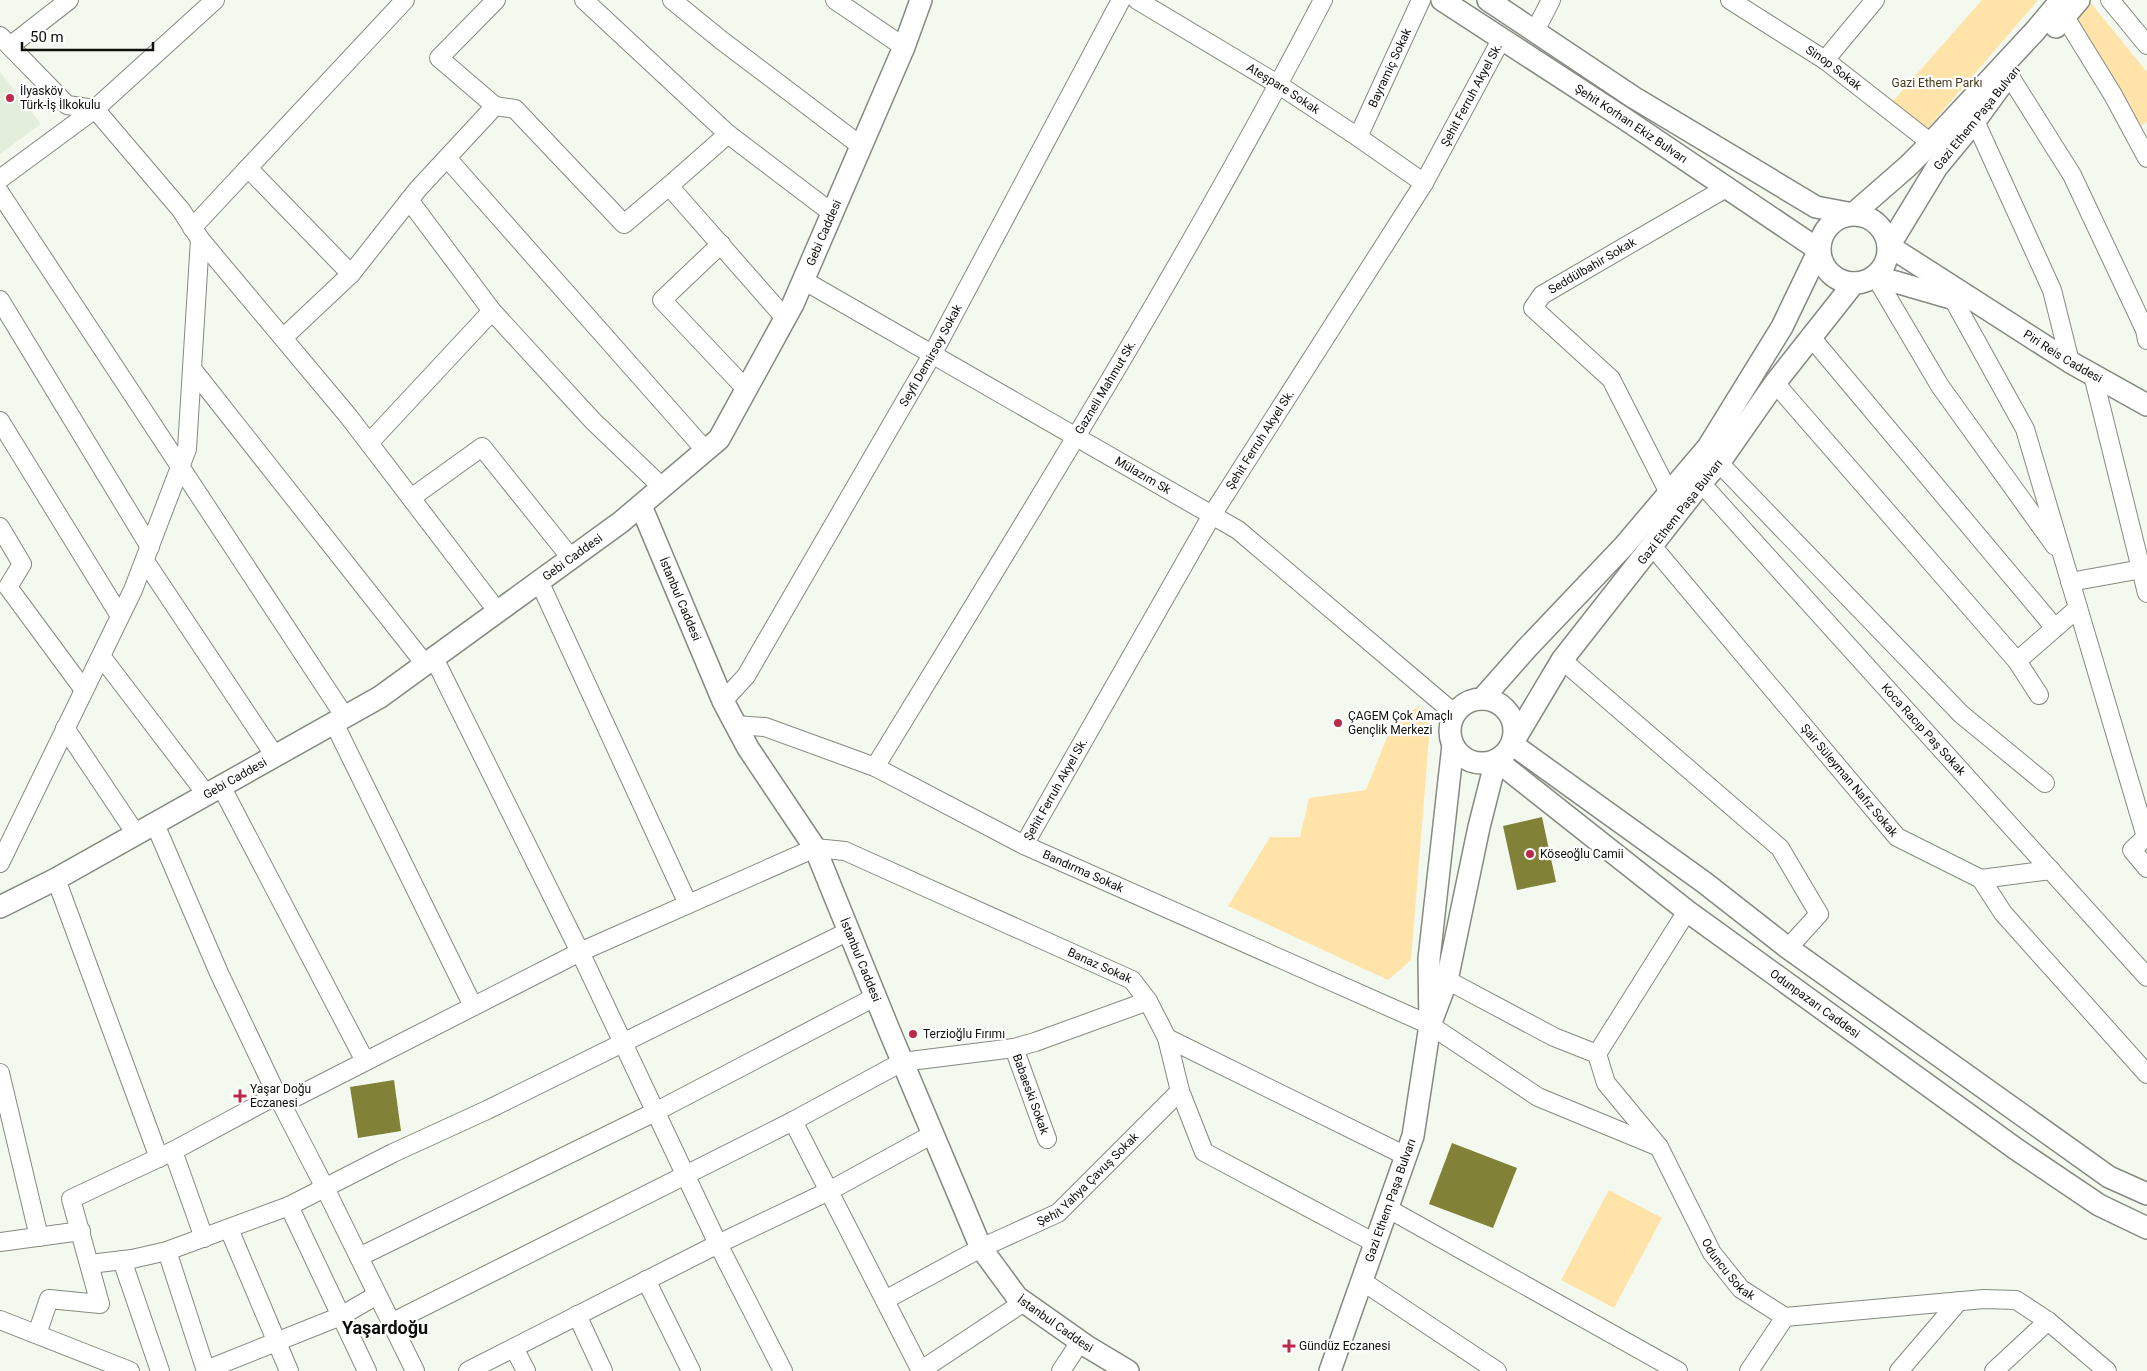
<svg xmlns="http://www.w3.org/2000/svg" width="2147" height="1371" viewBox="0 0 2147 1371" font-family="Roboto,sans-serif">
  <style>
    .built { fill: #e4eedd }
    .green { fill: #ffe3a8 }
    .building { fill: #818138 }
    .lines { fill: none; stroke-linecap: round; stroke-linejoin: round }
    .minor-casing { stroke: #848a81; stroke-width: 20 }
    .major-casing { stroke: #848a81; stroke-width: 24 }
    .minor { stroke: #fff; stroke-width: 18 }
    .major { stroke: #fff; stroke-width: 21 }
    .poi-dot { fill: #bb2a4b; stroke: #fff; stroke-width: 2 }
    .labels { text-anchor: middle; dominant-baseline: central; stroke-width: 4.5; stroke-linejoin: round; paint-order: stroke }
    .street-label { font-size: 12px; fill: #0d0f0b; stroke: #fff }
    .park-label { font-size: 12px; fill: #47391a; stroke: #fff }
    .poi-label { font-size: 12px; fill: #0d0f0b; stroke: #fff; text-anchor: start }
    .district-label { font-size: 18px; font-weight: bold; fill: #0d0f0b; stroke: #fff }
  </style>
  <rect width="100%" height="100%" fill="#f3f9ee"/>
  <path class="built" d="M0,72L41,124L0,154Z"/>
  <path class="green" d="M1982,0H2038L1927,129L1893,101Z
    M2090,2L2147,72V122L2140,127L2075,20Z
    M1418,706L1430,726L1411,960L1388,980L1228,906L1270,837H1300L1309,798L1366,790L1391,727Z
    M1609,1190L1662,1218L1614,1308L1561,1280Z"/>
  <path class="building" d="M1542,817L1556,882L1517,890L1503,826Z
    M394,1080L401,1131L358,1138L350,1087Z
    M1452,1143L1517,1168L1493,1228L1429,1204Z"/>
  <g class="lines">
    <g class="minor-casing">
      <g id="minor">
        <path d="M496,0L439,58L495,106L515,109L624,224L669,186L785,318"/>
        <path d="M584,0L728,134"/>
        <path d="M672,0L721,40L861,146"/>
        <path d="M835,0L904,47"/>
        <path id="s1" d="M1137,0L1279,85L1358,137L1424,183"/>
        <path id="s2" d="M1730,0L1825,60L1931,143"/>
        <path d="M2110,0L2147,45"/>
        <path d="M2065,17L2113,95L2147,158"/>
        <path d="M1535,31L1551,0"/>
        <path d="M0,36L67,105L95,109L181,210L200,239L349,417L498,612"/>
        <path d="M10,46L69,0"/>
        <path d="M1825,60L1875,0"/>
        <path d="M2009,75L2072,175L2145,330L2147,340"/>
        <path d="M1975,121L2052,290L2070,362"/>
        <path id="s3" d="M1358,137L1421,0"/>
        <path d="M447,158L706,451"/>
        <path d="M248,168L351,274"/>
        <path d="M0,179L95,109L215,0"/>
        <path d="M669,186L728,134L832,213"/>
        <path d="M0,193L345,717"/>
        <path d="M409,200L492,311L593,421L662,487"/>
        <path d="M192,228L405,0"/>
        <path d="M721,244L662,300L747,390"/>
        <path d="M1875,276L1940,386L2055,546"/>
        <path id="s4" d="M803,280L1238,530L1455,714"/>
        <path d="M1953,299L2025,429L2146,837"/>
        <path d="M0,300L150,547"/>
        <path d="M1810,336L2055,628"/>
        <path d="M284,337L351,274L418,189L495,106"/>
        <path d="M193,370L425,664"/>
        <path d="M2093,375L2147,593"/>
        <path d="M1775,383L2017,661L2078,608"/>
        <path d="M0,421L120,616"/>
        <path d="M369,443L492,311"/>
        <path d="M1719,463L1961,714L2045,783"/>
        <path id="s5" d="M1701,483L2147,977"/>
        <path id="s6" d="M1668,491L1611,379L1533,308L1542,295L1726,188"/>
        <path d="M411,498L482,447L571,558"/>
        <path d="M0,527L22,564L8,587L84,690"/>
        <path id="s7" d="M1653,547L1897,837L1981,879L2003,913L2147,1074"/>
        <path d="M145,561L275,756"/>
        <path d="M539,581L688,904"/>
        <path d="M2070,582L2147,568"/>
        <path d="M101,656L207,795"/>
        <path d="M434,658L580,952L718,1244L783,1371"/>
        <path d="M1562,660L1780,848L1819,914L1788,948"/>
        <path d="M2017,661L2039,695"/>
        <path id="s8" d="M723,701L746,676L933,353L1121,0"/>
        <path d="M334,723L473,1006"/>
        <path id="s9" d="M735,725L765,727L875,767L1024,845L1430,1025L1538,1097L1659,1147"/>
        <path d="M65,728L136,834"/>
        <path id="s10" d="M875,767C1029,515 1186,263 1323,0"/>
        <path d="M221,786L365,1061"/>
        <path d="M155,824L219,973L277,1095L325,1188L415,1371"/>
        <path d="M2147,836L2132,850L2147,868"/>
        <path id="s11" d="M1024,845L1212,515L1424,183L1502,38"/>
        <path d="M0,863L133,590L187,449L200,239"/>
        <path d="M56,879L159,1158"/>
        <path d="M1981,879L2051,870"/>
        <path id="s12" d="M1687,911L1597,1054L1606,1083L1659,1147L1712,1253L1741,1289L1785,1317L1984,1299L2016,1300L2048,1321L2107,1371"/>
        <path d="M1447,980L1554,1037L1597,1054"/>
        <path d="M1167,1038L1180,1091L1204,1152L1375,1243"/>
        <path id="s13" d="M1014,1048L1047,1139"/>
        <path d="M0,1073L39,1237"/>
        <path id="s14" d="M282,1104L580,952L815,848L845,851L1132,980L1148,1001L1167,1038L1406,1156"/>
        <path d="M793,1121L921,1371"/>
        <path d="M173,1151L204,1238"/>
        <path d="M289,1206L367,1371"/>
        <path d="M1387,1208L1678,1371"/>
        <path d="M229,1229L289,1371"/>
        <path d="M0,1242L81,1231"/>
        <path d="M167,1251L206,1371"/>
        <path d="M359,1257L655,1112L875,997"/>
        <path d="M122,1260L160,1371"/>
        <path d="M90,1264L132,1259L167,1251L289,1206L393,1153L487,1110L849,931"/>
        <path d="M646,1280L691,1371"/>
        <path d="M1362,1281L1497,1371"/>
        <path id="s15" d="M885,1300L981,1248L1058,1213L1180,1091"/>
        <path d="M577,1315L603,1371"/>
        <path d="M0,1320L130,1371"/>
        <path d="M391,1323L793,1121L902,1062L1014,1048L1035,1042L1148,1001"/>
        <path d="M37,1334L49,1299L100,1304L71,1199L173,1151L277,1095"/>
        <path d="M514,1348L526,1371"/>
        <path d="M206,1370L341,1316L377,1295"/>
        <path d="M468,1371L718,1244L829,1191L933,1134"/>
        <path d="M920,1371L1024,1302"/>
        <path d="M1061,1371L1080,1342"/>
        <path d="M1749,1371L1785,1317"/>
        <path d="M1899,1371L1959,1301"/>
        <path d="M1994,1371L2048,1321"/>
      </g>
    </g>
    <g class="major-casing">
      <g id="major">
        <path id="s16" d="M1442,0L1625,119L1819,250L1782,327L1708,447L1624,546L1527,648L1482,699"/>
        <path d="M1488,0L1633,97L1816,207L1853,214L1908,166L1931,143L2035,31L2061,0"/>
        <path d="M2056,27L2079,0"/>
        <path id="s17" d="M2005,80L1975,121L1937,167L1889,246L2070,362L2147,405"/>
        <circle cx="1854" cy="249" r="34"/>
        <path d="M1875,276L1961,301"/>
        <path d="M1854,283L1775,383L1719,463L1701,483L1562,660L1512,744L1705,883L1788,948L2109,1177L2147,1194"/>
        <path id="s18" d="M641,506L723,701L748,748L815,848L889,1030L981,1248L1017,1297L1088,1347L1128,1371"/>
        <circle cx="1482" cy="731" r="32"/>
        <path id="s19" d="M0,907L56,879L380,697L621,522L719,439L793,304L904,47L921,0"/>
        <path id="s20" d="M1430,1025L1447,980L1479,827L1496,760L1687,911L2016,1149L2099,1205L2147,1228"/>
        <path id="s21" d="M1330,1371L1413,1136L1430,1025L1429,959L1453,745"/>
      </g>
    </g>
    <use href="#minor" class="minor"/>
    <use href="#major" class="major"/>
  </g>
  <g class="poi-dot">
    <circle cx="10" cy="98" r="5"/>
    <circle cx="1338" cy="723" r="5"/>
    <circle cx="1530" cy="854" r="5"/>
    <circle cx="913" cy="1034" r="5"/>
    <path d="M237.5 1088.5h5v5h5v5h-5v5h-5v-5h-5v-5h5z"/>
    <path d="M1286.5 1338.5h5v5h5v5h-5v5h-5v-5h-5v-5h5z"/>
  </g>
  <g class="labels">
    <g class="street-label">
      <text stroke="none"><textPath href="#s3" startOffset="76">Bayramiç Sokak</textPath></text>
      <text stroke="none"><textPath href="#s2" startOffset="124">Sinop Sokak</textPath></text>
      <text stroke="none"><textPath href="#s1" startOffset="171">Ateşpare Sokak</textPath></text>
      <text stroke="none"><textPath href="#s11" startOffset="874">Şehit Ferruh Akyel Sk.</textPath></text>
      <text transform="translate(1977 118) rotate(-51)">Gazi Ethem Paşa Bulvarı</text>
      <text stroke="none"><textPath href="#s16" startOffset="226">Şehit Korhan Ekiz Bulvarı</textPath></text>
      <text stroke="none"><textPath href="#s19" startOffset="1092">Gebi Caddesi</textPath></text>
      <text stroke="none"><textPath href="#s6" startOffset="305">Seddülbahir Sokak</textPath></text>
      <text stroke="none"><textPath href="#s8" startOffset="404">Seyfi Demirsoy Sokak</textPath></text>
      <text stroke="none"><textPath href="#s17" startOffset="409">Piri Reis Caddesi</textPath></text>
      <text stroke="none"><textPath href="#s10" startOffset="444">Gazneli Mahmut Sk.</textPath></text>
      <text stroke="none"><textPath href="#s11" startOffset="469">Şehit Ferruh Akyel Sk.</textPath></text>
      <text stroke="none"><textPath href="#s4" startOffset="392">Mülazım Sk</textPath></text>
      <text transform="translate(1680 512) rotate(-52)">Gazi Ethem Paşa Bulvarı</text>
      <text stroke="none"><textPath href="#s19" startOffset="672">Gebi Caddesi</textPath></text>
      <text stroke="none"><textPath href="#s18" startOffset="101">İstanbul Caddesi</textPath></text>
      <text stroke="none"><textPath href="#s5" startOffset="332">Koca Racıp Paş Sokak</textPath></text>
      <text stroke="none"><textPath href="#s19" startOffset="268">Gebi Caddesi</textPath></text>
      <text stroke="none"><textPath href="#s7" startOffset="305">Şair Süleyman Nafız Sokak</textPath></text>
      <text stroke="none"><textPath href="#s11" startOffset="64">Şehit Ferruh Akyel Sk.</textPath></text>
      <text stroke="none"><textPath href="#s9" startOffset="380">Bandırma Sokak</textPath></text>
      <text stroke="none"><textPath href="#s18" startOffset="506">İstanbul Caddesi</textPath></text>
      <text stroke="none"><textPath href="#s14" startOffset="901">Banaz Sokak</textPath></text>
      <text stroke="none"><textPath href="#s20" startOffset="675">Odunpazarı Caddesi</textPath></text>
      <text stroke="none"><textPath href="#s13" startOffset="49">Babaeski Sokak</textPath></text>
      <text stroke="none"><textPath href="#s15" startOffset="238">Şehit Yahya Çavuş Sokak</textPath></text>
      <text stroke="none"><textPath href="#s21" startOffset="181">Gazi Ethem Paşa Bulvarı</textPath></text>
      <text stroke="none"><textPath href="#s12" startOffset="424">Oduncu Sokak</textPath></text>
      <text stroke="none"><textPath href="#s18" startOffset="926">İstanbul Caddesi</textPath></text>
    </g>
    <g class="park-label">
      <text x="1937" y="83">Gazi Ethem Parkı</text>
    </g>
    <g class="poi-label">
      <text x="20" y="91">İlyasköy<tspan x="20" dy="14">Türk-İş İlkokulu</tspan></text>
      <text x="1348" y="716">ÇAGEM Çok Amaçlı<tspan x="1348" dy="14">Gençlik Merkezi</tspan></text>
      <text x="1540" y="854">Köseoğlu Camii</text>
      <text x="923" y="1034">Terzioğlu Fırımı</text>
      <text x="250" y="1089">Yaşar Doğu<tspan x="250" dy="14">Eczanesi</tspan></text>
      <text x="1299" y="1346">Gündüz Eczanesi</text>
    </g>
    <g class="district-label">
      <text x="385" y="1327">Yaşardoğu</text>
    </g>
  </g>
  <path d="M22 42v8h131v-8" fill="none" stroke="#0d0f0b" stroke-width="2.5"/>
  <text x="30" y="42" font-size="15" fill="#0d0f0b" stroke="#ffffff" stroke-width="4" paint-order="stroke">50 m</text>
</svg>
